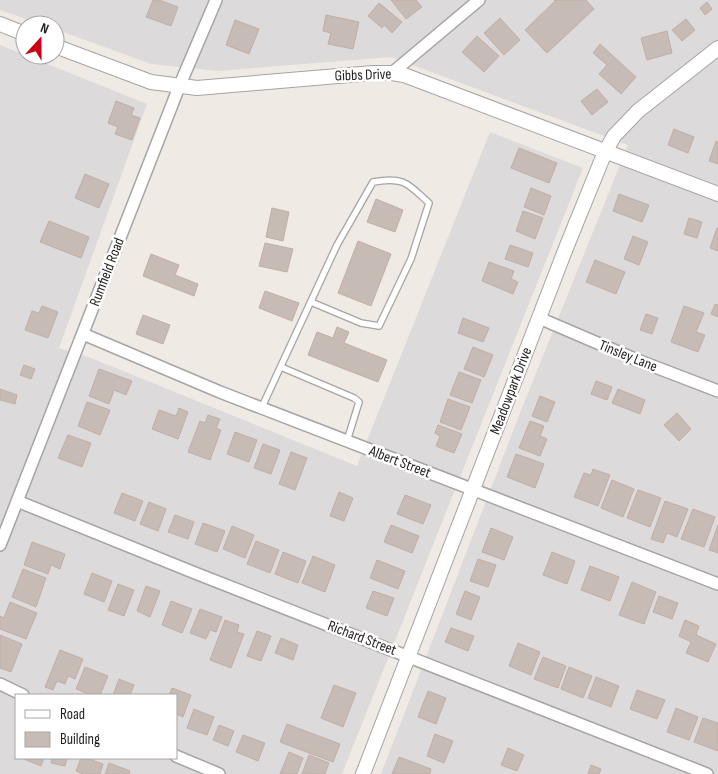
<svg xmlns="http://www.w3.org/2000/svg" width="718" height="774" viewBox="0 0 718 774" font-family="'Sofia Sans Condensed',sans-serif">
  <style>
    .residential { fill: #dcdadb; fill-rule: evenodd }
    .building { fill: #c7bbb6; stroke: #c2aea4 }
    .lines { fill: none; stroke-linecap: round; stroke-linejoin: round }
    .service-casing { stroke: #a5a5a5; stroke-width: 8 }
    .minor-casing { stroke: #a5a5a5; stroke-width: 14 }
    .tertiary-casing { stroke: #a5a5a5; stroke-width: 16 }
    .service { stroke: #fff; stroke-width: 5.5 }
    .minor { stroke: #fff; stroke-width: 11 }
    .tertiary { stroke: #fff; stroke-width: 14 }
    .labels { text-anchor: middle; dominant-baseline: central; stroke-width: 5; stroke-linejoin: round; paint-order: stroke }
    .street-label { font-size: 15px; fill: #1e1e1e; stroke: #fff }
  </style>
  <rect width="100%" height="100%" fill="#efeae3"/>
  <path class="residential" d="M0,0H718V774H381L520,413L628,145L391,57L218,71L151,64L55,29V25H43L0,10Z
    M0,45L147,104L59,348L91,358L357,466L490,132L583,168L342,774H0ZM16,695H176V758H16Z"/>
  <path class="building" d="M153,0H159L178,7L171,26L146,17Z
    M391,0H416L422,7L406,19Z
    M554,0H586L594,9L547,53L525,30L555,1Z
    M707,2L712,9L705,15L700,8Z
    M379,3L402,22L392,33L384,25L382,28L368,16Z
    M326,15L359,22L353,49L328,44L331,33L323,31Z
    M500,18L520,40L504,55L484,33Z
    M686,19L695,30L682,41L672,30Z
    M235,20L259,29L249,54L226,45Z
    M667,31L672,53L647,60L641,38Z
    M477,36L499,56L484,72L462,52Z
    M600,44L636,77L621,94L599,74L607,65L593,53Z
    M597,89L608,102L592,115L581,101Z
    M116,101L134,108L131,115L140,118L132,140L115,134L118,127L108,123Z
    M674,129L694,137L688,153L668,145Z
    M716,141L718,142V164L709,161Z
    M519,148L557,163L549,183L511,168Z
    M85,174L109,184L99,208L75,198Z
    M531,188L551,196L544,215L524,207Z
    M619,194L649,205L642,222L613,211Z
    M376,199L403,210L395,232L367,222Z
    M272,208L289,212L283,241L266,237Z
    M523,211L543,218L535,239L516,231Z
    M689,218L702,222L697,238L684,234Z
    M49,221L89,237L81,258L40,242Z
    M717,228H718V251L710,248Z
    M633,236L648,242L639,265L624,259Z
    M358,241L391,254L371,306L338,293Z
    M265,243L293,249L287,272L259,266Z
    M510,245L533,253L528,267L505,259Z
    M151,254L179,265L175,275L198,284L194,296L143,276Z
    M595,260L625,272L616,294L586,282Z
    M489,262L514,271L511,279L518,282L513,294L482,281Z
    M265,291L299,303L292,321L259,308Z
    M715,304L718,305V317L711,314Z
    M42,306L58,312L48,338L25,330L32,311L39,313Z
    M684,306L704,313L696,332L705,335L698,352L671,342Z
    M646,314L658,318L652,334L640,330Z
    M143,315L170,325L163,344L136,334Z
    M463,318L489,328L483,342L458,333Z
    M337,327L349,332L344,343L387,360L378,382L308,355L317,332L333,338Z
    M473,347L493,355L484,377L464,369Z
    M24,365L35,369L31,379L20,375Z
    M99,369L132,381L126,395L114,390L109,404L89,396Z
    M459,372L481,380L472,403L450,395Z
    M596,381L612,387L607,400L591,394Z
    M0,389L17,395L15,404L0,400Z
    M618,389L645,400L640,414L612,403Z
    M540,396L555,402L547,422L532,416Z
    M448,399L470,407L461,430L440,422Z
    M87,402L110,410L100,435L78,426Z
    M179,408L188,412L178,439L152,429L159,410L176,416Z
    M677,413L691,429L679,441L664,425Z
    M208,415L220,419L216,428L221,430L210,460L188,452L200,421L205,423Z
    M530,421L544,426L540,436L547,439L540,456L519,448Z
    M438,425L462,434L454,453L436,446L440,436L435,433Z
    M235,432L257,440L249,462L227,454Z
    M68,435L91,443L82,467L58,458Z
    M263,444L280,450L271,474L254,468Z
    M291,452L307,458L295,490L279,484Z
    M516,454L544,464L535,488L507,477Z
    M593,469L610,475L598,506L574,497L584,473L591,475Z
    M612,480L634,489L623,517L601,508Z
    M638,490L661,498L650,527L627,518Z
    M339,492L353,498L344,521L330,516Z
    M122,493L143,501L135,521L114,513Z
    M405,495L431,505L423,524L397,514Z
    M665,501L688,509L677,537L667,533L663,543L651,539Z
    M149,502L166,509L158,531L140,524Z
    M693,509L715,517L704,547L681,539Z
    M175,515L194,522L188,539L168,532Z
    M203,523L225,531L217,552L195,544Z
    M391,525L419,536L412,553L384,542Z
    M718,525V553L709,550Z
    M232,526L254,535L245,558L223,549Z
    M491,528L513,537L504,560L482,552Z
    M256,541L279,550L270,573L247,564Z
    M32,542L65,554L60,569L51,565L48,574L24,565Z
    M283,552L306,561L298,583L275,574Z
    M552,552L575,561L567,584L543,575Z
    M313,556L335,565L325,592L302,583Z
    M478,559L496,565L488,587L470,581Z
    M377,560L405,571L398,589L370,578Z
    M590,566L619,577L610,601L581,590Z
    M23,569L46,578L36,607L12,597Z
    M92,573L112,581L104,602L84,594Z
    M632,582L656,592L644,624L619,615Z
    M118,584L134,590L124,616L108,610Z
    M146,586L160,591L150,617L137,611Z
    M373,591L394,598L387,616L366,608Z
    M465,591L480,597L471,620L456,614Z
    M659,596L678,603L672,619L653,612Z
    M171,601L192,609L182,633L162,625Z
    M10,602L37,613L26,639L0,629V616L4,618Z
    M200,609L222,617L216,632L210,630L206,639L190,633Z
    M225,620L239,625L237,632L244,634L231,668L210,660Z
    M685,620L699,626L696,635L716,644L708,662L686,653L691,642L679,636Z
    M451,628L474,636L468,651L445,642Z
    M257,631L271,636L261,661L247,656Z
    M0,635L22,644L11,672L0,668Z
    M281,638L298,645L293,660L275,653Z
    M518,643L540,652L531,675L509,666Z
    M60,650L83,659L75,679L68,676L65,684L57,681L53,690L45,687Z
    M543,657L566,666L558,688L534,679Z
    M85,667L108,676L100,695H91L76,689Z
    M569,667L592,676L583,698L561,689Z
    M596,677L619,686L611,707L588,698Z
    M119,679L134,685L130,695H113Z
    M334,685L356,693L343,727L321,718Z
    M172,688L191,695L183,717L176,714V695H169Z
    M637,690L665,700L657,719L630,709Z
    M428,691L446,698L436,724L418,717Z
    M676,708L698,717L689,740L667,732Z
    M194,709L214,717L207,735L187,728Z
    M703,718L718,723V751L694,742Z
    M287,724L340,744L333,762L280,742Z
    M219,725L234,731L228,746L213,740Z
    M435,734L453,741L444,763L427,756Z
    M243,735L265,743L258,761L236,752Z
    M508,748L524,755L517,771L501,765Z
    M289,752L303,758L297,774H280Z
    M309,755L329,763L325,774H302Z
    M399,757L431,769L430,774H392Z
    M21,758H44L41,766Z
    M52,758H67L65,766L51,763Z
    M81,758H86L103,764L100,774H83L76,771Z
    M109,763L130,771L129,774H105Z
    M591,765L601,769L599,774H588Z"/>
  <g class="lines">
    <g class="service-casing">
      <path id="service" d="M281,367L354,398L359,402L347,441
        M261,409L337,245L373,182C404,176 408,184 429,203L411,259L379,326L361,323L311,302"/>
    </g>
    <g class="minor-casing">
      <path id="minor" d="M392,73L479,0
        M539,318L637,360L718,391
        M83,334L220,392L718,584
        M17,501L195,573L707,774
        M0,545L179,87L216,0
        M0,684L23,695
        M176,756L219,774"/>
    </g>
    <g class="tertiary-casing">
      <path id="tertiary" d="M0,24L25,34
        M55,46L151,82L197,88L373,73H392L404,75L718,194
        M363,774L566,248L605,152L614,136L638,111L718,48"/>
    </g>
    <use href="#service" class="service"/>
    <use href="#minor" class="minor"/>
    <use href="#tertiary" class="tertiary"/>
  </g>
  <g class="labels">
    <g class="street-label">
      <text transform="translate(363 75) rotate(-2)">Gibbs Drive</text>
      <text transform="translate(107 272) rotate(-69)">Rumfield Road</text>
      <text transform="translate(628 356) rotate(22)">Tinsley Lane</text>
      <text transform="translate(511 391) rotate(-69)">Meadowpark Drive</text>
      <text transform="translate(400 462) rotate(21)">Albert Street</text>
      <text transform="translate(362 638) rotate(21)">Richard Street</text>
    </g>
  </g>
  <rect x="15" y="694" width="162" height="65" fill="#ffffff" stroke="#a5a5a5"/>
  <rect x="25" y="710" width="25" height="8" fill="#ffffff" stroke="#a5a5a5"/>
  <text x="60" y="719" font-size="15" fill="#1e1e1e">Road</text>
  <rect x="25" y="732" width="25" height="15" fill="#c7bbb6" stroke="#a5a5a5"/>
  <text x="60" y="744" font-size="15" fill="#1e1e1e">Building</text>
  <g transform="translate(40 40) rotate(21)"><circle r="24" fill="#ffffff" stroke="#a5a5a5"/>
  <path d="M0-4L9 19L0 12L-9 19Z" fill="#cb0017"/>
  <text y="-8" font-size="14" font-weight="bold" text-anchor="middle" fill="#1e1e1e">N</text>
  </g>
</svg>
